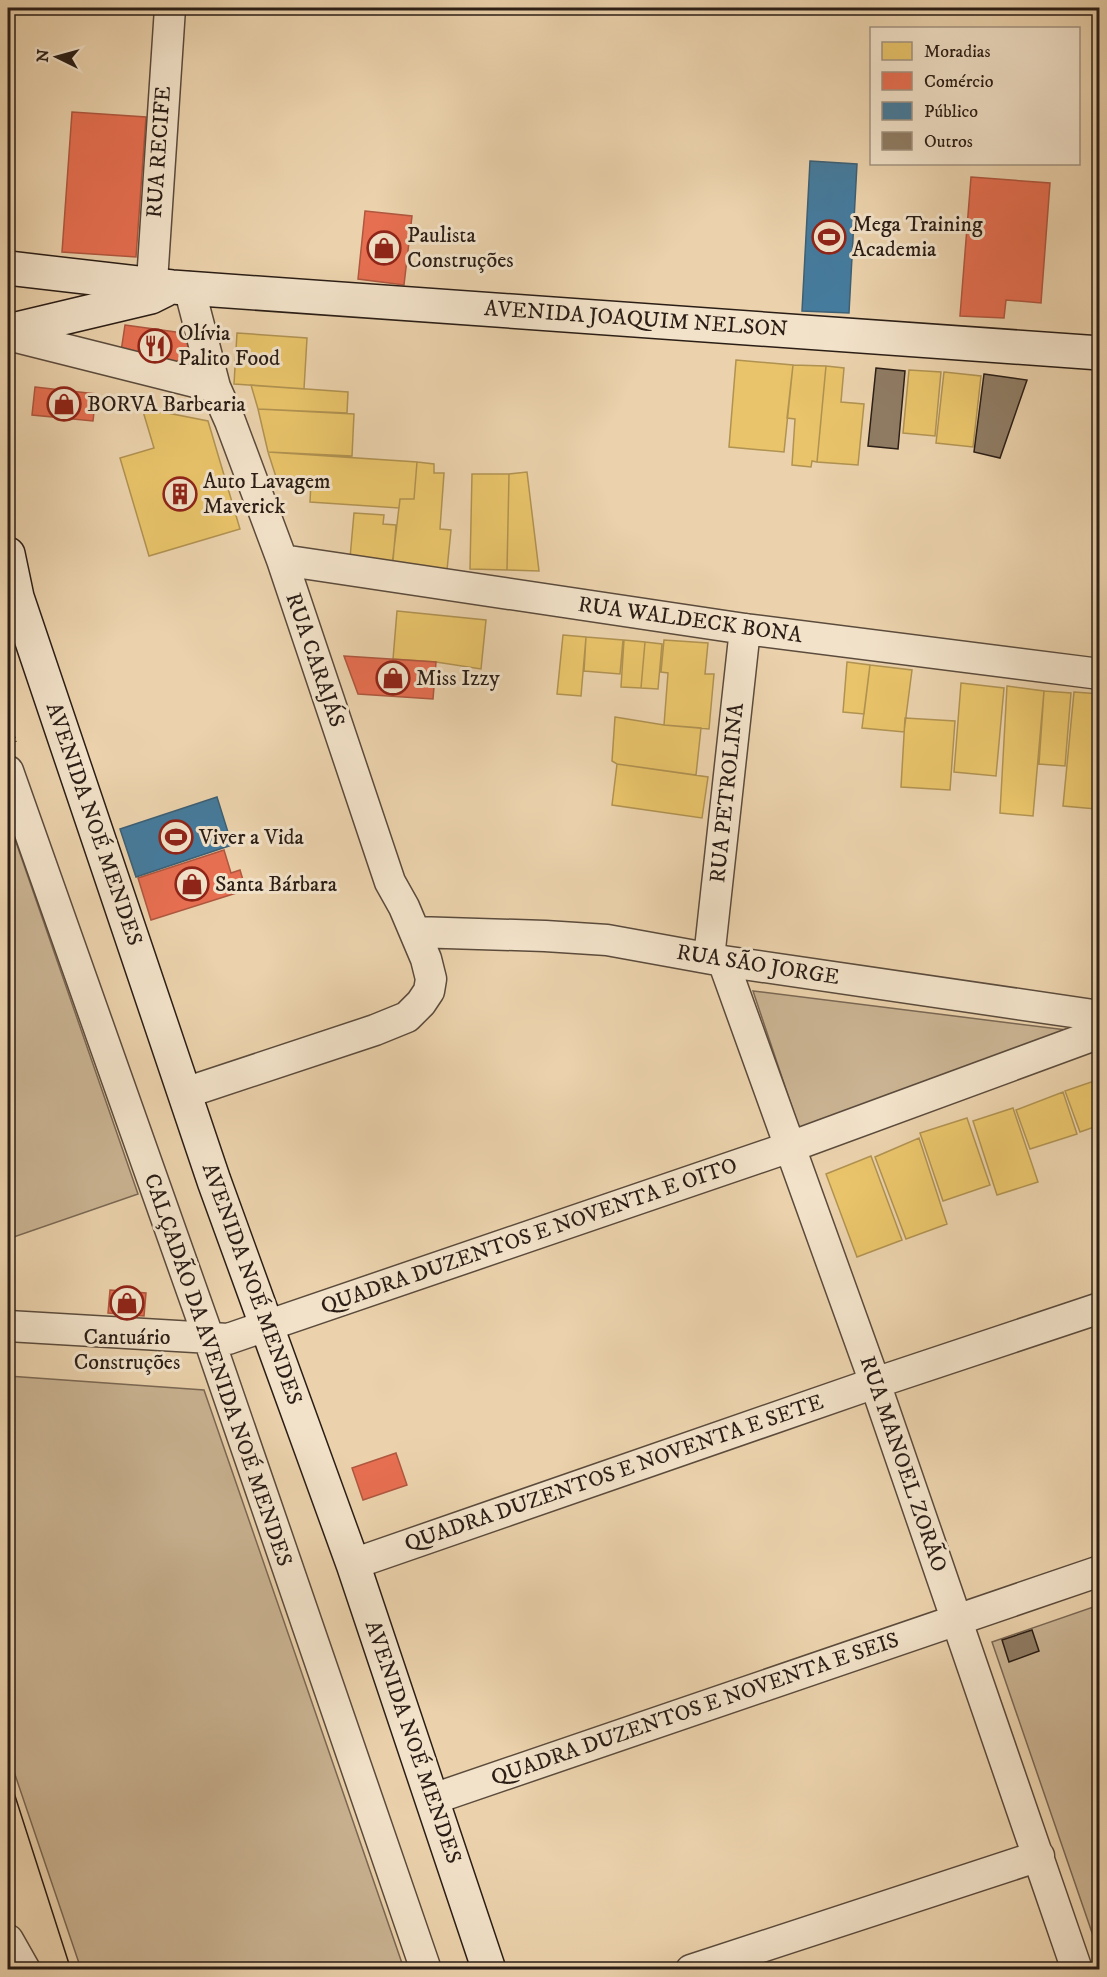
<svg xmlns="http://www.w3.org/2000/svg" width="1107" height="1977" viewBox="0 0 1107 1977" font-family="'IM FELL DW Pica',serif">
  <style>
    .green { fill: #cab392; stroke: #7a6854; stroke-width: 1.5 }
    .homes { fill: #e9c46a; stroke: #b09251; stroke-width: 1.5 }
    .shops { fill: #e76f51; stroke: #af573f; stroke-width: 1.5 }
    .public { fill: #457b9d; stroke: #3d5f74; stroke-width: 1.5 }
    .building { fill: #8f7c64; stroke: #2b1e16; stroke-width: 1.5 }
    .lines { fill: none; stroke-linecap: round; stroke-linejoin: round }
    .street-casing { stroke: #5b4b3c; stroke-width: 33 }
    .secondary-casing { stroke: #2b1e16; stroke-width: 36 }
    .path { stroke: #2b1e16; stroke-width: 4; stroke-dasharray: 1.5 3; stroke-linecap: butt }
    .street { stroke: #f2e2c9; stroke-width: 30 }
    .secondary { stroke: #f2e2c9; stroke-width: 33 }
    .tram { stroke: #2b1e16; stroke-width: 1.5 }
    .labels { text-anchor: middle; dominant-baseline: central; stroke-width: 6; stroke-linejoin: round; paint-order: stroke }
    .street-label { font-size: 22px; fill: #2b1e16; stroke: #f2e2c9 }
    .poi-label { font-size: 22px; fill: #2b1e16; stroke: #f2e2c9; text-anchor: start }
  </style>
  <rect width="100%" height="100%" fill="#ebd2ac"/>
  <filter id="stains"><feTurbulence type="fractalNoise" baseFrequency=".00333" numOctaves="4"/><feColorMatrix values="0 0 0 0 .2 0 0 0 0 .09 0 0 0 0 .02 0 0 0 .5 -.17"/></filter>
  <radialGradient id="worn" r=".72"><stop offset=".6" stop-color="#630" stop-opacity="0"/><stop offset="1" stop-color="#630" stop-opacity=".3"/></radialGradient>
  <path class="green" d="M8,819L138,1194L8,1239Z
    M753,991L1075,1031L799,1128Z
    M8,1376L204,1390L404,1969H81L8,1754Z
    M1099,1605V1953L992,1642Z"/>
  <path class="homes" d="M237,333L307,338L304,389L234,384Z
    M736,360L793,365L784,452L729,447Z
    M793,365L826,366L817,462L812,461L811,467L792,465L795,419L787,418Z
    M826,366L844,368L841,402L864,404L858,465L817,462Z
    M909,370L941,372L935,436L903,433Z
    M944,372L981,376L973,447L936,443Z
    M251,385L348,392L347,413L258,409Z
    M142,408L208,421L240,529L149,556L120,458L154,448Z
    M258,409L354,414L352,456L268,452Z
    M268,452L417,462L414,499H400L399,508L310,502L311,482L277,480Z
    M417,462L434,464V473H444L440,529L451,530L447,570L392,565L400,499H414Z
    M527,472L539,571L507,570L509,474Z
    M472,474H509L507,570L470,569Z
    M354,513L384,515L383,524L396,525L393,561L350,558Z
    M397,611L486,620L481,669L436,662L393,659Z
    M563,635L586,637L581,696L557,694Z
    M586,637L623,640L620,674L584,671Z
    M624,640L645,642L641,688L621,687Z
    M664,640L708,643L705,674H714L709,729L664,725L668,673L661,672Z
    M645,642L662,644L658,689L641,688Z
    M847,662L870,665L864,714L843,712Z
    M870,665L912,670L904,732L862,728Z
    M961,683L1004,688L996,776L954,772Z
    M1007,686L1044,691L1033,816L1000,813Z
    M1044,691L1071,693L1065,766L1039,764Z
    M1074,692L1100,694V774L1096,809L1063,806Z
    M615,717L664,725L701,728L696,775L617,764L612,761Z
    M905,718L955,721L950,790L901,787Z
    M617,764L708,777L702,818L612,805Z
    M1100,1079V1125L1080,1132L1065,1091Z
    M1063,1092L1077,1134L1030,1149L1016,1110Z
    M1013,1108L1038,1182L997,1195L973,1121Z
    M967,1118L990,1185L943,1201L920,1133Z
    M919,1138L947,1224L906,1239L875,1157Z
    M871,1156L902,1240L857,1257L826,1174Z"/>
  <path class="shops" d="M72,112L146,117L136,257L62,252Z
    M971,177L1050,183L1041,303L1006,300L1004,318L960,316Z
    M365,211L412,216L404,285L358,279Z
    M125,325L190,334L185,367L120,358Z
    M35,387L96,394L93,421L32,415Z
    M344,656L436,662L433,699L358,694Z
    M224,850L231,873L240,870L246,890L151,920L138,878Z
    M110,1290L146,1293L144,1316L108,1313Z
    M396,1453L407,1485L363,1500L352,1468Z"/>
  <path class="public" d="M810,161L857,164L849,313L802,311Z
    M217,797L232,845L136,877L120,829Z"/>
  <path class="building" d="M876,368L905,371L898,449L868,446Z
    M984,374L1027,380L1000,458L974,452Z
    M1032,1630L1039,1651L1009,1662L1002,1640Z"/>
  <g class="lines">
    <g class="street-casing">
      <path id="street" d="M151,297L170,8
        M8,335L215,387
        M282,560L745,629L1100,674
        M8,771L209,1339L426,1970
        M415,932L545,936L607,940L723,961L1100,1016
        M709,958L745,629
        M723,961L875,1383L1077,1970
        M185,1093L375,1030L407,1017L421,1003L429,991L431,979L426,959L404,907L390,882L282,560L230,421L215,387L189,287
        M8,1326L228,1339L790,1147L1100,1033
        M353,1564L875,1383L1100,1308
        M433,1799L1100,1571
        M8,1940L25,1970
        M691,1970L1039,1856"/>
    </g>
    <g class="secondary-casing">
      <path id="secondary" d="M8,268L172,287L1100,353
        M8,331L151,297L165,290
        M8,554L17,597L214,1181L353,1564L489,1970"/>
    </g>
    <path class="path" d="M8,720L15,742"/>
    <use href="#street" class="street"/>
    <use href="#secondary" class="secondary"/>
    <path class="tram" d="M8,1774L71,1970"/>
  </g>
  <defs>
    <g id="stadium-ring" transform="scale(1.725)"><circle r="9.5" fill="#f2e2c9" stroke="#8f2418" stroke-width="1.5"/><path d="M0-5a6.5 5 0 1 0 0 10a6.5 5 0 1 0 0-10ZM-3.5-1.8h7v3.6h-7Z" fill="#8f2418"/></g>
    <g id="shop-ring" transform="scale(1.725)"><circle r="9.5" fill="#f2e2c9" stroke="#8f2418" stroke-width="1.5"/><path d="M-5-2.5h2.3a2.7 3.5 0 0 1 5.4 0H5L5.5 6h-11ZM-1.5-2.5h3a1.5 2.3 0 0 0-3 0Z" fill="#8f2418"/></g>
    <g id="restaurant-ring" transform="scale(1.725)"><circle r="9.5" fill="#f2e2c9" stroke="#8f2418" stroke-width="1.5"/><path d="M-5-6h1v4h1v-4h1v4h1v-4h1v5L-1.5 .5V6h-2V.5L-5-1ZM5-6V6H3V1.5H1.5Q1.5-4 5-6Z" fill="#8f2418"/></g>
    <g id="building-ring" transform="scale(1.725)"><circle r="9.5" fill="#f2e2c9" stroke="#8f2418" stroke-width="1.5"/><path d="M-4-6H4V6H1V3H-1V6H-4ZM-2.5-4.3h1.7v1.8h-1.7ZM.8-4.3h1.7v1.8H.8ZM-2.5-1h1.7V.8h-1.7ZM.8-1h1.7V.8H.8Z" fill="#8f2418"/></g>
  </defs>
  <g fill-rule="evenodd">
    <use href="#stadium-ring" x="829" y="237"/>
    <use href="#shop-ring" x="384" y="248"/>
    <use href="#restaurant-ring" x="155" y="346"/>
    <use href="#shop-ring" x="64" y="404"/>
    <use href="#building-ring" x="180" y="494"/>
    <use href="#shop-ring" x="393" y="678"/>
    <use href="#stadium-ring" x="176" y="837"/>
    <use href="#shop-ring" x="192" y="884"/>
    <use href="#shop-ring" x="127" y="1303"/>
  </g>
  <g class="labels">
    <g class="street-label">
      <text transform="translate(159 152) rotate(-86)">RUA RECIFE</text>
      <text transform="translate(636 319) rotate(4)">AVENIDA JOAQUIM NELSON</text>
      <text transform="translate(690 620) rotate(8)">RUA WALDECK BONA</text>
      <text transform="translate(315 660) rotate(71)">RUA CARAJÁS</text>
      <text transform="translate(727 793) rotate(-84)">RUA PETROLINA</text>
      <text transform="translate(94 824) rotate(71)">AVENIDA NOÉ MENDES</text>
      <text transform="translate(758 965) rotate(9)">RUA SÃO JORGE</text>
      <text transform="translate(529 1236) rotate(-19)">QUADRA DUZENTOS E NOVENTA E OITO</text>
      <text transform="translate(252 1284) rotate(70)">AVENIDA NOÉ MENDES</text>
      <text transform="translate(218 1370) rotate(71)">CALÇADÃO DA AVENIDA NOÉ MENDES</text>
      <text transform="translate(903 1464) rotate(71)">RUA MANOEL ZORÃO</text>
      <text transform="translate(614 1473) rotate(-19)">QUADRA DUZENTOS E NOVENTA E SETE</text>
      <text transform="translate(695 1709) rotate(-19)">QUADRA DUZENTOS E NOVENTA E SEIS</text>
      <text transform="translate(413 1742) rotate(71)">AVENIDA NOÉ MENDES</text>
    </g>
    <g class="poi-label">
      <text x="852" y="224">Mega Training<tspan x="852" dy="25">Academia</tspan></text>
      <text x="407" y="235">Paulista<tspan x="407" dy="25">Construções</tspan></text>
      <text x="178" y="333">Olívia<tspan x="178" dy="25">Palito Food</tspan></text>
      <text x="87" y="404">BORVA Barbearia</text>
      <text x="203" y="481">Auto Lavagem<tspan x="203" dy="25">Maverick</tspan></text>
      <text x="416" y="678">Miss Izzy</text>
      <text x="199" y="837">Viver a Vida</text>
      <text x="215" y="884">Santa Bárbara</text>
      <text x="127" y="1337" text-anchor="middle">Cantuário<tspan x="127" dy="25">Construções</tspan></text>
    </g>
  </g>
  <rect width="1107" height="1977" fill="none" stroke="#ebd2ac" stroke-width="30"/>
  <rect x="9" y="9" width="1089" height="1959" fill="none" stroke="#2b1e16" stroke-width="3"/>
  <rect x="15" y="15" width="1077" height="1947" fill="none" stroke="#2b1e16" stroke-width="1.5"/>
  <rect x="870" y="27" width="210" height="138" fill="#f2e2c9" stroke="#a29481" stroke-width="1.5"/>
  <rect x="882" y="42" width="30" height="18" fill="#e9c46a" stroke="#a29481" stroke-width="1.5"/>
  <text x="924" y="57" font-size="18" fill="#2b1e16">Moradias</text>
  <rect x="882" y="72" width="30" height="18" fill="#e76f51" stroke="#a29481" stroke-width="1.5"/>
  <text x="924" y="87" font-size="18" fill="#2b1e16">Comércio</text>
  <rect x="882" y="102" width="30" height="18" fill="#457b9d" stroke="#a29481" stroke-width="1.5"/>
  <text x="924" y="117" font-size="18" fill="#2b1e16">Público</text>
  <rect x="882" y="132" width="30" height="18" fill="#8f7c64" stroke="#a29481" stroke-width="1.5"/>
  <text x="924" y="147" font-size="18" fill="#2b1e16">Outros</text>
  <g transform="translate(57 57) rotate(275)" stroke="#f2e2c9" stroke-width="4.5" paint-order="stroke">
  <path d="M0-4.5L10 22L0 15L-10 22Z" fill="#2b1e16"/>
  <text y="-9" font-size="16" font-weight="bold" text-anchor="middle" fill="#2b1e16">N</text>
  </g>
  <rect width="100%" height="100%" filter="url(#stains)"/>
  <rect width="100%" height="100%" fill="url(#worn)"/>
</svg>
